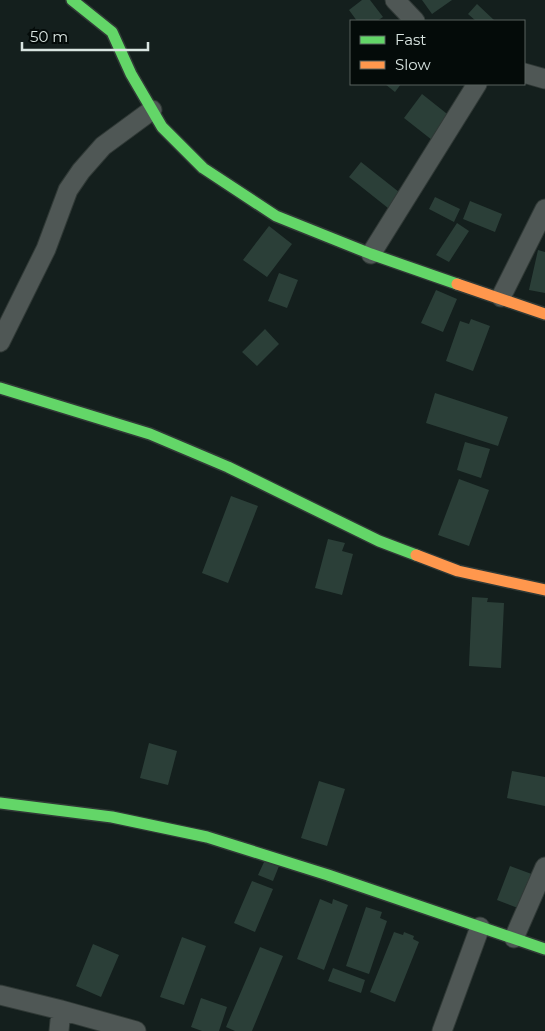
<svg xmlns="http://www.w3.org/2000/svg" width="545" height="1031" viewBox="0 0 545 1031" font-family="Montserrat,sans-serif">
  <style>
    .building { fill: #2b3f38 }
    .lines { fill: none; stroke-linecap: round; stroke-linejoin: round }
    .street-casing { stroke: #303936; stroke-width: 21 }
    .fast-casing { stroke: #303936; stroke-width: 14 }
    .slow-casing { stroke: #303936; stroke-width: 14 }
    .street { stroke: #4f5755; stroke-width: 19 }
    .fast { stroke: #63d668; stroke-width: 11 }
    .slow { stroke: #ff974d; stroke-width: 11 }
  </style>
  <rect width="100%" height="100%" fill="#141f1d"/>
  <path class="building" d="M362,0H370L383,17L377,21H357L349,10Z
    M422,0H452L432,14Z
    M477,4L495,21H476L468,14Z
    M385,84H401L395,92Z
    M422,94L451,117L432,140L404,118Z
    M361,162L399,192L388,208L349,177Z
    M435,197L460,209L454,222L429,209Z
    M470,201L502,214L495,232L463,219Z
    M457,223L469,231L449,262L436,255Z
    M269,226L292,244L267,277L243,260Z
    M538,250L545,252V293L529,290Z
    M279,273L298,280L287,308L268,301Z
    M436,290L457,299L443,332L421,323Z
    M471,319L490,326L473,371L446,361L460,321L469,324Z
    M265,329L279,344L257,366L242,352Z
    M435,393L508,417L498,446L426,423Z
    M465,442L490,449L481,478L457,470Z
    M459,479L489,490L469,546L438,535Z
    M231,496L258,506L228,583L202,573Z
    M328,539L345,543L342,551L353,554L342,595L315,588Z
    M472,597L488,598L487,602L504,603L501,668L469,666Z
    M149,743L177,751L168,785L140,778Z
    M512,771L545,777V806L507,798Z
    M319,781L345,789L327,846L301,838Z
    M265,860L279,866L273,881L258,875Z
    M510,866L537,876L523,910L497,900Z
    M252,881L273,889L255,932L234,923Z
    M320,899L332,904L333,899L348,905L324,970L297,959Z
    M366,907L382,912L380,918L387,921L369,974L346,966Z
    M394,932L403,935L404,932L414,936L413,939L419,942L395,1002L370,992Z
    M182,937L206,946L184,1005L160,997Z
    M93,944L119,955L101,997L76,986Z
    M260,947L283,956L252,1031H235L226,1027Z
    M333,968L365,980L361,993L328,981Z
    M201,998L227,1007L219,1031H202L191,1027Z"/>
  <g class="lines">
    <g class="street-casing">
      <path id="street" d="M395,0L415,21
        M524,73L545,79
        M371,254L477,84
        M501,297L545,209
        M0,342L46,249L68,190L81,171L103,146L152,110
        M514,938L545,867
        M0,995L61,1010L136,1031
        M59,1031L61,1010
        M442,1031L480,927"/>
    </g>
    <g class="fast-casing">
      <path id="fast" d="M72,0L112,32L131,74L162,127L203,168L276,216L371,254L457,284
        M0,388L150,434L228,467L379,541L416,555
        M0,803L112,817L207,837L328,875L545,949"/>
    </g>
    <g class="slow-casing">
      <path id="slow" d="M457,284L545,314
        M416,555L458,571L545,590"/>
    </g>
    <use href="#street" class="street"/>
    <use href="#fast" class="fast"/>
    <use href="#slow" class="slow"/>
  </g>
  <rect x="350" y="20" width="175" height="65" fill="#040b09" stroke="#59625f"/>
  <rect x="360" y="36" width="25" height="8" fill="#63d668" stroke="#59625f"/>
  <text x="395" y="45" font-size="15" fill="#d9e5e1">Fast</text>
  <rect x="360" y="61" width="25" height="8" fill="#ff974d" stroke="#59625f"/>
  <text x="395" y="70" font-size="15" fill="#d9e5e1">Slow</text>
  <path d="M22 42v8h126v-8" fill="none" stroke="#d9e5e1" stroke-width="2.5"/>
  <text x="30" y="42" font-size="15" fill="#d9e5e1" stroke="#040b09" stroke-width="4" paint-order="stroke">50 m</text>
</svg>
